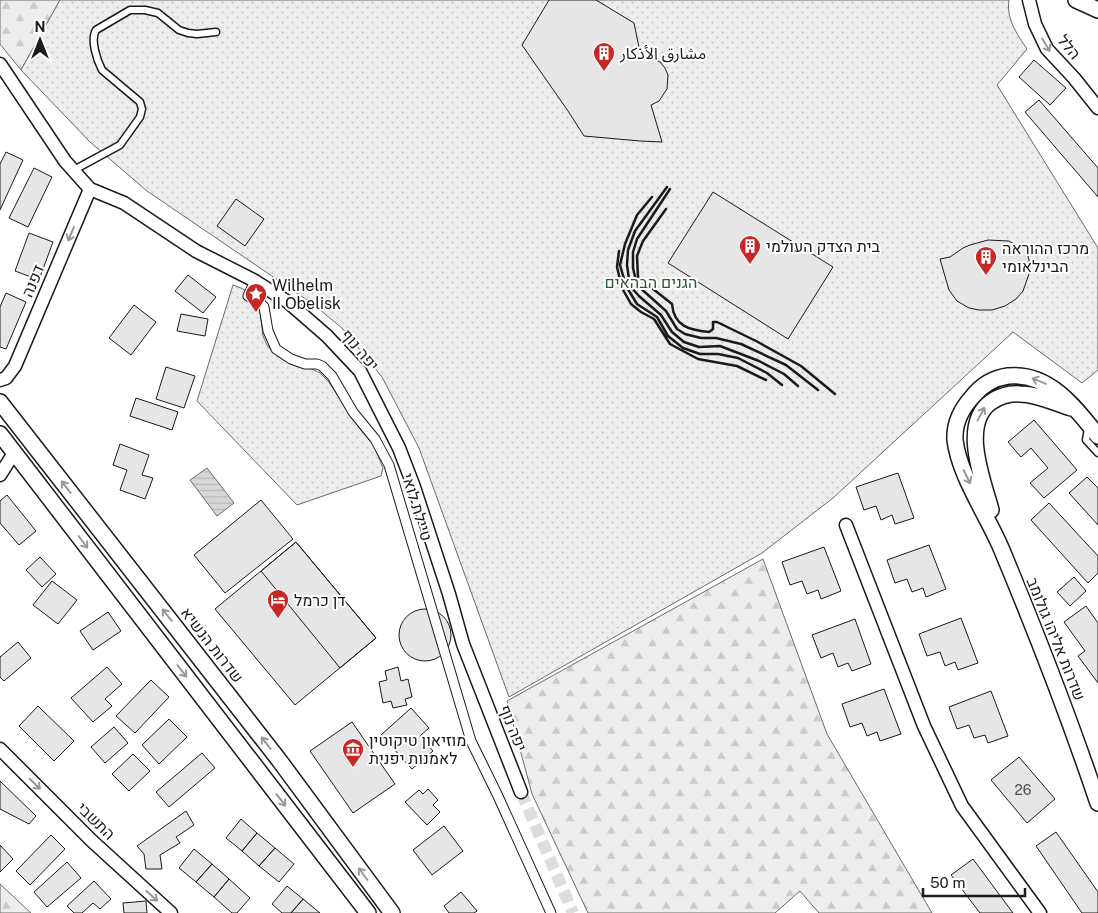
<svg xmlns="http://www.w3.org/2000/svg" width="1098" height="913" viewBox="0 0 1098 913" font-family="'Public Sans','Noto Sans Arabic',Heebo,sans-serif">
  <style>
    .forest { fill: url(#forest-firs); stroke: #6a6a6a }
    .park { fill: url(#park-dots); stroke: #6a6a6a }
    .water { fill: url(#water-rules); stroke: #6a6a6a }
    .building { fill: #e6e6e6; stroke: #1a1a1a }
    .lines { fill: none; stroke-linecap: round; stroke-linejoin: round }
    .minor-tunnel { stroke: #ddd; stroke-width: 12; stroke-dasharray: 12 6; stroke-linecap: butt }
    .service-casing { stroke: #1a1a1a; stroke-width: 9 }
    .pedestrian-casing { stroke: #1a1a1a; stroke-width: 11 }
    .minor-casing { stroke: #1a1a1a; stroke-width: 15 }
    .tertiary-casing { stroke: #1a1a1a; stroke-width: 18 }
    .service { stroke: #fff; stroke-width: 6 }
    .pedestrian { stroke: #fff; stroke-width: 9 }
    .minor { stroke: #fff; stroke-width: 12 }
    .tertiary { stroke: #fff; stroke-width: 15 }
    .wall { stroke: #1a1a1a; stroke-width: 2.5 }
    .oneway { stroke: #989898 }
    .labels { text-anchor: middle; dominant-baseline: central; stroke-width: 4; stroke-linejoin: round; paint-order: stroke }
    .number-label { font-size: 14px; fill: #4d4d4d }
    .street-label { font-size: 16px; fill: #1a1a1a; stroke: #fff }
    .poi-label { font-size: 16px; fill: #1a1a1a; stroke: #fff; text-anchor: start }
    .park-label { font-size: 16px; fill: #2b5a34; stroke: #fff }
  </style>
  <defs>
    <pattern id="forest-firs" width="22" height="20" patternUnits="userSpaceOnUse" patternTransform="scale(1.25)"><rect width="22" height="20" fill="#ededed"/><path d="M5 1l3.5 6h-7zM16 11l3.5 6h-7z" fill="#cbcbcb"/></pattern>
    <pattern id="park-dots" width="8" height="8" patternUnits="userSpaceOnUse" patternTransform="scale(1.25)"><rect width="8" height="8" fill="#ededed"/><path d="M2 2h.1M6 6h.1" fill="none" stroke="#cbcbcb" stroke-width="1.8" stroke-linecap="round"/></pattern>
    <pattern id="water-rules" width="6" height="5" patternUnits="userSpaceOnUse" patternTransform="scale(1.25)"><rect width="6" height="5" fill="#d7d7d7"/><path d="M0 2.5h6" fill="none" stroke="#b8b8b8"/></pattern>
  </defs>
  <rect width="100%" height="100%" fill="#fff"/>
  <path class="forest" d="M0,0H60L21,70L0,44Z
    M763,559L827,734L932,913H819L800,891L775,913H588L532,794L507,701Z
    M0,884L31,913H0Z"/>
  <path class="park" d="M60,0H1009C1006,19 1017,34 1027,49L997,85L1098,248V370L1082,383L1013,332L833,498L762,553L509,697L419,448L382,377L343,329L313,304L147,191L90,142L21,70Z
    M233,285L241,288L252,295L259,303L263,336L267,345L276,355L285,361L300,367L312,369L320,373L328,381L361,430L374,446L383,468L381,476L297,505L197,401Z"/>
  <path class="water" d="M207,468L234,503L217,516L190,480Z"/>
  <path class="building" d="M549,0H596L634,23L641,57L652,58L660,62L665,68L668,75L667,89L659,101L651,105L662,142L640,141L584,136L568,111L522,45Z
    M1034,60L1066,88L1050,105L1019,77Z
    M1039,100L1098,168V197L1025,112Z
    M6,152L23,160L0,210V164Z
    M34,168L52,177L28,227L9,218Z
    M713,192L833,267L788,339L668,263Z
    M236,199L264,219L245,246L217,226Z
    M29,233L53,242L39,280L15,271Z
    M988,240L1009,241L1017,246L1025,244L1029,260V274L1023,291L1016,299L1005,306L992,310H979L969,308L957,301L949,290L940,259L950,257L963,248L970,245Z
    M188,275L216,297L203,313L175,291Z
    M6,293L26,302L6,349L0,347V307Z
    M134,305L156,322L131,355L109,338Z
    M181,314L208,319L205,336L177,331Z
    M166,367L195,376L184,408L156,399Z
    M136,398L178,412L172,430L130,416Z
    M1034,420L1077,470L1044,498L1030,483L1048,468L1031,448L1021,457L1008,442Z
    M120,444L149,455L142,475L153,478L145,499L120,490L127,470L113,465Z
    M898,473L914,518L895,524L892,515L881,520L876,506L864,510L856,487Z
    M1087,477L1098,488V525L1069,493Z
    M7,495L36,531L19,545L0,523V501Z
    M261,500L293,539L225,593L194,555Z
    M1049,503L1098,556V573L1088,583L1031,520Z
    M296,542L376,638L340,668L261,571Z
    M296,542L376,638L295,705L215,609Z
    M929,545L946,589L926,597L923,588L912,592L907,579L895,583L887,560Z
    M824,547L841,591L821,599L818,590L807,594L802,581L790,585L782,562Z
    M40,557L56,574L42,587L26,570Z
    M1074,577L1086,591L1070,606L1057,592Z
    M52,581L77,600L58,624L33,605Z
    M1086,606L1098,623V683L1078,656L1085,651L1064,622Z
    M399 635a26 26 0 1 1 52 0a26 26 0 1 1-52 0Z
    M108,612L121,631L93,650L80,631Z
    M961,618L978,663L958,670L955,662L945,666L940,652L927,656L919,634Z
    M855,619L871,664L852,671L848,663L838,667L833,653L821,658L812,635Z
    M18,642L31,658L4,681L0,677V657Z
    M107,667L122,684L105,699L112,706L93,722L71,698Z
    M398,667L401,681L408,679L412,697L405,699L407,705L393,708L391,701L383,703L379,682L387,680L385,671Z
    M151,680L169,697L135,733L116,716Z
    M884,689L901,734L880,741L877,732L867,736L862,723L850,727L842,704Z
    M991,691L1008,736L988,743L985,735L974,738L969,725L957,729L949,707Z
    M38,706L74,741L54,761L19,726Z
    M411,708L429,728L420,736L433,751L412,769L381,735Z
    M169,719L187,737L159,764L142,745Z
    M352,722L395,784L353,813L310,751Z
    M114,727L128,743L105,763L91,747Z
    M202,753L215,768L169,807L156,792Z
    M133,754L150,771L129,791L112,774Z
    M1019,757L1055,799L1027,823L991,780Z
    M0,781L36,816L29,824L0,809Z
    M428,789L438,800L433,805L440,812L427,825L405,802L419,790L423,794Z
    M186,811L194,825L176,837L180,843L160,855L162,869H146L144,854L137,846Z
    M241,819L257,833L242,851L226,838Z
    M444,826L463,851L432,875L413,850Z
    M1056,832L1098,892V913H1082L1036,846Z
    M257,833L275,848L259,866L242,851Z
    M51,835L65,849L30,885L16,871Z
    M0,845L13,859L0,872Z
    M275,848L294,864L279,882L259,866Z
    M194,849L212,864L196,882L179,868Z
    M973,859L1013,913H980L951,875Z
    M67,862L81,878L47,907L34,892Z
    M212,864L229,879L214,897L196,882Z
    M229,879L250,898L237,913H232L214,897Z
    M94,881L111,899L100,909L93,903L82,913H74L67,906Z
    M287,886L303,899L291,913H282L272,904Z
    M461,892L477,911L474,913H449L444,906Z
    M303,899L320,913H291Z
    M146,901L147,913H124L123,903Z"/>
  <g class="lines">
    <path class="minor-tunnel" d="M521,792L573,913"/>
    <g class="service-casing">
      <path id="service" d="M74,170L120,145L140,117L142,109L140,102L102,70C97,60 90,40 96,30L130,10H145L158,13L179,30L188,33L197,34L216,32
        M1088,428L1086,440L1098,453"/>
    </g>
    <g class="pedestrian-casing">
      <path id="pedestrian" d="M255,281L248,296L261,304L264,307L268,331L276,349L291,359L305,364H317L322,366L332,376L353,412L375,439L389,465L471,741L497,794L551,913"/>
    </g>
    <g class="minor-casing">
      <path id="minor" d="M1029,0L1035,24L1047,49L1074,78L1098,108
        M0,64L65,161L90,189L124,203L196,251L255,281L288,302L327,336L360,371L399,448L414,487L449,594L463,644L521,792
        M0,380L6,378L15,366L90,189
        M0,475L14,453
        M846,525L924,726L962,806L1040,913
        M0,749L92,841L171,913"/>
    </g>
    <g class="tertiary-casing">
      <path id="tertiary" d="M1076,0L1098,10
        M0,402L279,760L392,913
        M0,434L368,913
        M1098,436C1075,407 1049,372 1008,376C994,378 982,385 973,396C962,408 954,423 955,440C959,475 987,515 1001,548C1036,632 1069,717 1098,803
        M991,510C983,480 960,424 991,402C1000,396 1009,393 1020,394C1037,394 1055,403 1071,408"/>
    </g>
    <use href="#service" class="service"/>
    <use href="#pedestrian" class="pedestrian"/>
    <use href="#minor" class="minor"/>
    <use href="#tertiary" class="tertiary"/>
    <path class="wall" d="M667,187L635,231L628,250L627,265L630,286L639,296L661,315L672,332L684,342L699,347L720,346L759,361L784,374L798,386
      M670,189L637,239L633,252V268L637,285L666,311L677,329L685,334L701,338H716L741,344L786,365L818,390
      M652,197L637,215L625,244L620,265L626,286L637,304L657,317L668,336L683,348L700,354H718L738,358L767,373L782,385
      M666,209L643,241L637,256L638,277L672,304C674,327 690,330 709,332L713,329V322H717L756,341L801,366L835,394
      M619,251L617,267L622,288L631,304L641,312L654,319L670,344L698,359L737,366L766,380"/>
  </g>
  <defs><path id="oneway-shaft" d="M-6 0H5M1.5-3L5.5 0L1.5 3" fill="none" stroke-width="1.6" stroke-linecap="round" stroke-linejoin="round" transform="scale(1.25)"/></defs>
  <g class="oneway">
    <use href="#oneway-shaft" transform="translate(1046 45) rotate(59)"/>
    <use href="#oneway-shaft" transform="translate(71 234) rotate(113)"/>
    <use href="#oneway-shaft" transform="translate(1039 381) rotate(-158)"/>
    <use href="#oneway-shaft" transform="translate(981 414) rotate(-62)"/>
    <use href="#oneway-shaft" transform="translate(967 477) rotate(64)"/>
    <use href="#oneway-shaft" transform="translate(66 487) rotate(-128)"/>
    <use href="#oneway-shaft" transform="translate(83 542) rotate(53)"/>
    <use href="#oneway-shaft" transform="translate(167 615) rotate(-128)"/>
    <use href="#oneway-shaft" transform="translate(182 671) rotate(52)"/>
    <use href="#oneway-shaft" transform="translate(266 743) rotate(-128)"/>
    <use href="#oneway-shaft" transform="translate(35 784) rotate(45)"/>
    <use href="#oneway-shaft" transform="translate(281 800) rotate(52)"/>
    <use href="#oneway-shaft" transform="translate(363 874) rotate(-127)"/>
    <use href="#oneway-shaft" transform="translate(152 896) rotate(42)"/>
  </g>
  <defs>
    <g id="building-pin" transform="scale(1.125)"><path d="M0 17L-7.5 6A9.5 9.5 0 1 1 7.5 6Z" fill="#c62828" stroke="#fff"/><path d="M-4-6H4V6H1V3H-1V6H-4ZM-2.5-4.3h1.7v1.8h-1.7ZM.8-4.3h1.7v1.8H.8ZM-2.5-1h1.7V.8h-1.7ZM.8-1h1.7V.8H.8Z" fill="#fff"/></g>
    <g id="sight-pin" transform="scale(1.125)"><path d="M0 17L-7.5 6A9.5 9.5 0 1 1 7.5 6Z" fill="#c62828" stroke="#fff"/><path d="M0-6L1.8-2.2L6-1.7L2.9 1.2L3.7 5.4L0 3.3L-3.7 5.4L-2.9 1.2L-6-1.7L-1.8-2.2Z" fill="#fff"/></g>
    <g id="hotel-pin" transform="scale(1.125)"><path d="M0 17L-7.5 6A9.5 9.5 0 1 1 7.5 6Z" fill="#c62828" stroke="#fff"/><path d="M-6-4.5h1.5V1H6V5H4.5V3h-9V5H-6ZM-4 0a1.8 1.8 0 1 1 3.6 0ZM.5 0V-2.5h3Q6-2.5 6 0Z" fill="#fff"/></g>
    <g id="museum-pin" transform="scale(1.125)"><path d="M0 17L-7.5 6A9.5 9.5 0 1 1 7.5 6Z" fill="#c62828" stroke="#fff"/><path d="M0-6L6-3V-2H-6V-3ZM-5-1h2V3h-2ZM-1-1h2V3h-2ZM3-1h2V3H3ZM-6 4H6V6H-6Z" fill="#fff"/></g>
  </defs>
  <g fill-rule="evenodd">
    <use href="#building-pin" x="604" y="53"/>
    <use href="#building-pin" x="750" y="246"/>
    <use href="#building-pin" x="986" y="257"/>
    <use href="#sight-pin" x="256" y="294"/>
    <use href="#hotel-pin" x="278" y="600"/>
    <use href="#museum-pin" x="353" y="749"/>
  </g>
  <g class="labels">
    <g class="number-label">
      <text x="1023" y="790">26</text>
    </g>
    <g class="street-label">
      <text transform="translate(1069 47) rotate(51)">הלל</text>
      <text transform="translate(33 281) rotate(-67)">דפנה</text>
      <text transform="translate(360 350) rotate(50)">יפה נוף</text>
      <text transform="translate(417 507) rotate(73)">טיילת לואי</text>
      <text transform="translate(1056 639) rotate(68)">שדרות אליהו גולומב</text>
      <text transform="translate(212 645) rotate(52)">שדרות הנשיא</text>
      <text transform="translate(513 728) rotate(68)">יפה נוף</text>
      <text transform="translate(96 821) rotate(44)">התשבי</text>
    </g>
    <g class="poi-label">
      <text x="620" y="53">مشارق الأذكار</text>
      <text x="766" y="246">בית הצדק העולמי</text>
      <text x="1002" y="248">מרכז ההוראה<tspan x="1002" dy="18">הבינלאומי</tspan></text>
      <text x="272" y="285">Wilhelm<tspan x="272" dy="18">II Obelisk</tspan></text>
      <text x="294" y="600">דן כרמל</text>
      <text x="369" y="740">מוזיאון טיקוטין<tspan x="369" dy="18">לאמנות יפנית</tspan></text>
    </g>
    <g class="park-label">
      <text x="651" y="282">הגנים הבהאים</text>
    </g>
  </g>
  <g transform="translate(40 40)" stroke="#ffffff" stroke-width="4" paint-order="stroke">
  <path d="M0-4L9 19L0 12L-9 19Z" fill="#1a1a1a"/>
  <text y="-8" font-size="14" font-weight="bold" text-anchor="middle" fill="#1a1a1a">N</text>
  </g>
  <path d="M923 888v8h102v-8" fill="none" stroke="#1a1a1a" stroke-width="2.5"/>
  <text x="930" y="888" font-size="15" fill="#1a1a1a" stroke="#ffffff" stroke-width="4" paint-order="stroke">50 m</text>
</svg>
